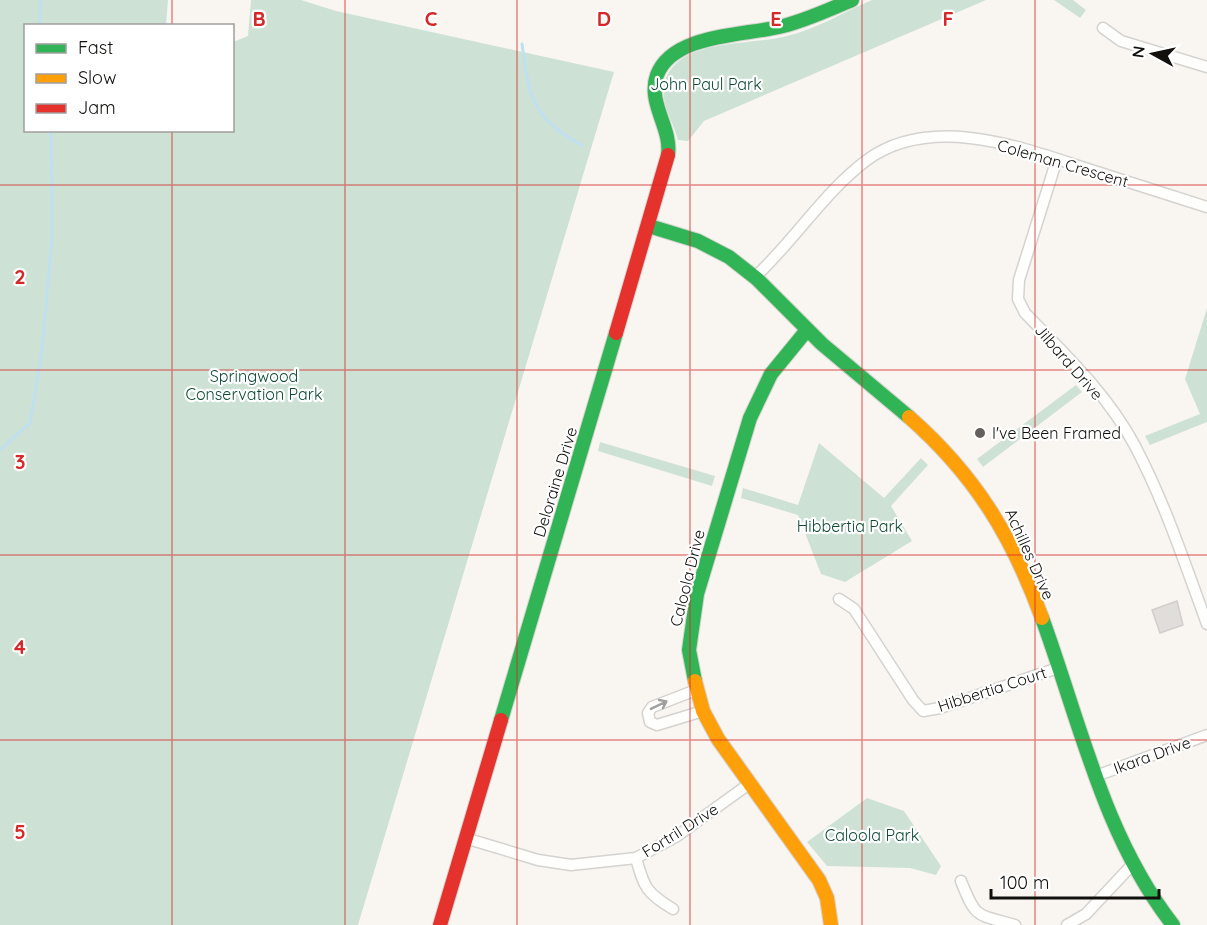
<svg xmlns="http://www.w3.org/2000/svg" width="1207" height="925" viewBox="0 0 1207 925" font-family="Quicksand,sans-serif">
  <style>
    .green { fill: #cde2d5 }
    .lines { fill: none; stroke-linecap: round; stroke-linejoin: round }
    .stream { stroke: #c0dff0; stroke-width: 3 }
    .building { fill: #e0deda; stroke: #d1cecc; stroke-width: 1.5 }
    .street-casing { stroke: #d5d3cf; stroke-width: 13 }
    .fast-casing { stroke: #d5d3cf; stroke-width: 16 }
    .slow-casing { stroke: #d5d3cf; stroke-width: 16 }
    .jam-casing { stroke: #d5d3cf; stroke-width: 16 }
    .street { stroke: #fefefd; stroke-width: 10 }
    .fast { stroke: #30b455; stroke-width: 14 }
    .slow { stroke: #ff9f0a; stroke-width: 14 }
    .jam { stroke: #e5322d; stroke-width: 14 }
    .oneway { stroke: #a09f9d }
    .grid { fill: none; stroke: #d62828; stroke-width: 1.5; stroke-opacity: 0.55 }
    .poi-dot { fill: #63605d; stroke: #fff; stroke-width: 2 }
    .labels { text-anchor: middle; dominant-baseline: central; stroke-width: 4.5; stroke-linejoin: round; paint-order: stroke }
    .park-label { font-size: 16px; fill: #0f4b34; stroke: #fff }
    .street-label { font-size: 16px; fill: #12100d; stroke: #fff }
    .poi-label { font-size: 16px; fill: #12100d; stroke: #fff; text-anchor: start }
    .grid-label { font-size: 20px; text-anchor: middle; font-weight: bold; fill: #d62828; stroke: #fff; stroke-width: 4.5; stroke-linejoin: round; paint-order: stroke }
  </style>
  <rect width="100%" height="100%" fill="#f9f6f2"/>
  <path class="green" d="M0,0H168L166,25L26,26V130H232L233,42L248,36L251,0H301L336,11L614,72L358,925H0Z
    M872,0H986L704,121L688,141L678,140C673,120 657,99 666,78C683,38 750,46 787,36C816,29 844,12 872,0Z
    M1054,0H1073L1086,10L1080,18Z
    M1207,308V422L1150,445L1145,436L1200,414L1185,379Z
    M1076,385L1082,392L983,467L977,459Z
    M600,442L715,476L712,486L598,451Z
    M819,443L884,498L921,458L928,465L891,506L912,541L845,582L821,574L798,515L741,498L743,488L798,505Z
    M867,798L904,811L941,866L936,875L910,868L827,866L807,842Z"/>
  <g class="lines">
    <path class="stream" d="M39,26L41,0
      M522,44C529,95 532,120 582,145
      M0,450L30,423L42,350L52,238L51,130"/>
  </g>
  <path class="building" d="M1177,601L1183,625L1160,633L1152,610Z"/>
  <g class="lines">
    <g class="street-casing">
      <path id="street" d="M1103,28L1121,41L1207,67
        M1057,159L1019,280L1018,299L1025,313C1065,354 1108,395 1135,446C1165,503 1185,564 1207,624
        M754,278C794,241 824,192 867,160C933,112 1026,149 1094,171C1132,183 1169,195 1207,207
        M839,599L854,609L913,700L923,711L940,708L1058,668
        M696,690L652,707L648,713L650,722L657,725L703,711
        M1096,776L1207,735
        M465,838L538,860L571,865L636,858L677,836L749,784
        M636,858C644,887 646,893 673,909
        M961,881C976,919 976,914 1015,925
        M1067,925L1086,914L1132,865"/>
    </g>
    <g class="fast-casing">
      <path id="fast" d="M668,155C672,128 647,103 657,75C673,33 745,36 783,26C807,20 830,9 852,0
        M649,226L698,241L729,257L757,279L822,344L909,417
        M1042,618C1080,722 1104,837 1173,925
        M695,681L689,650L697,594L750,418L771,374L807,330
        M501,720L616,333"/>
    </g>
    <g class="slow-casing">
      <path id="slow" d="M909,417C975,475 1012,536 1042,618
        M695,681L703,711L718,739L819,880L827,898L831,925"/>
    </g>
    <g class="jam-casing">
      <path id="jam" d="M616,333L668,155
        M440,925L501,720"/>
    </g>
    <use href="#street" class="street"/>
    <use href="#fast" class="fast"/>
    <use href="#slow" class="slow"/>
    <use href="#jam" class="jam"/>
  </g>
  <defs><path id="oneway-shaft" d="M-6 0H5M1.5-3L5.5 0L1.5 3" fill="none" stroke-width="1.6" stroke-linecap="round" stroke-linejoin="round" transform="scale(1.5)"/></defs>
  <use class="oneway" href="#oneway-shaft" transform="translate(659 705) rotate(-26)"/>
  <path class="grid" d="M172,0V26M345,0V925M517,0V925M690,0V925M862,0V925M1035,0V925M172,130V925M0,185H1207M0,370H1207M0,555H1207M0,740H1207"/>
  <circle class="poi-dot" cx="980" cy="433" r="6"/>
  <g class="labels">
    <g class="park-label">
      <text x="706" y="84">John Paul Park</text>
      <text x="254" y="376">Springwood<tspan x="254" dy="18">Conservation Park</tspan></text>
      <text x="850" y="526">Hibbertia Park</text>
      <text x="872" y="835">Caloola Park</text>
    </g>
    <g class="street-label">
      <text transform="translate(1063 163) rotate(16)">Coleman Crescent</text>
      <text transform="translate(1069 362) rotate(49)">Jilbard Drive</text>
      <text transform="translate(555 482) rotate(-73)">Deloraine Drive</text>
      <text transform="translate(1030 554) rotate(66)">Achilles Drive</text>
      <text transform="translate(687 578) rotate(-76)">Caloola Drive</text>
      <text transform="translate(992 689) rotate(-18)">Hibbertia Court</text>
      <text transform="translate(1152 755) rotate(-20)">Ikara Drive</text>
      <text transform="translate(680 830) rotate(-32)">Fortril Drive</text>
    </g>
    <g class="poi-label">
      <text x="992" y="433">I've Been Framed</text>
    </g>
  </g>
  <g class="grid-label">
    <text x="259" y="26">B</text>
    <text x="431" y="26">C</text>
    <text x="604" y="26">D</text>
    <text x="776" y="26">E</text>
    <text x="948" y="26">F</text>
    <text x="20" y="284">2</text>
    <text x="20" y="469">3</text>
    <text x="20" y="654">4</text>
    <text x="20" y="839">5</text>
  </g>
  <rect x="24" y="24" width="210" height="108" fill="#ffffff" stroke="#a09f9e" stroke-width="1.5"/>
  <rect x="36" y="44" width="30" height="9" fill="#30b455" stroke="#a09f9e" stroke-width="1.5"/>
  <text x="78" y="54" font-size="18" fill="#12100d">Fast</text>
  <rect x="36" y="74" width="30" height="9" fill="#ff9f0a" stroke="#a09f9e" stroke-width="1.5"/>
  <text x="78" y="84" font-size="18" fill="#12100d">Slow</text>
  <rect x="36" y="104" width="30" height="9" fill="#e5322d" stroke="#a09f9e" stroke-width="1.5"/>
  <text x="78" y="114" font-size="18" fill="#12100d">Jam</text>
  <g transform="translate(1153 54) rotate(278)" stroke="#ffffff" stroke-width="4.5" paint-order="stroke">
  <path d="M0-4.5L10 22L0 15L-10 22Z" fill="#12100d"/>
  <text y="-9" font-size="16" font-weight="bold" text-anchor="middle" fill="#12100d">N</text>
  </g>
  <path d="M991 889v9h168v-9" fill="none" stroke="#12100d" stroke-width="3"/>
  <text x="1000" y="889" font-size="18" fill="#12100d" stroke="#ffffff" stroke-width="4.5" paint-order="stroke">100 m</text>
</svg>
